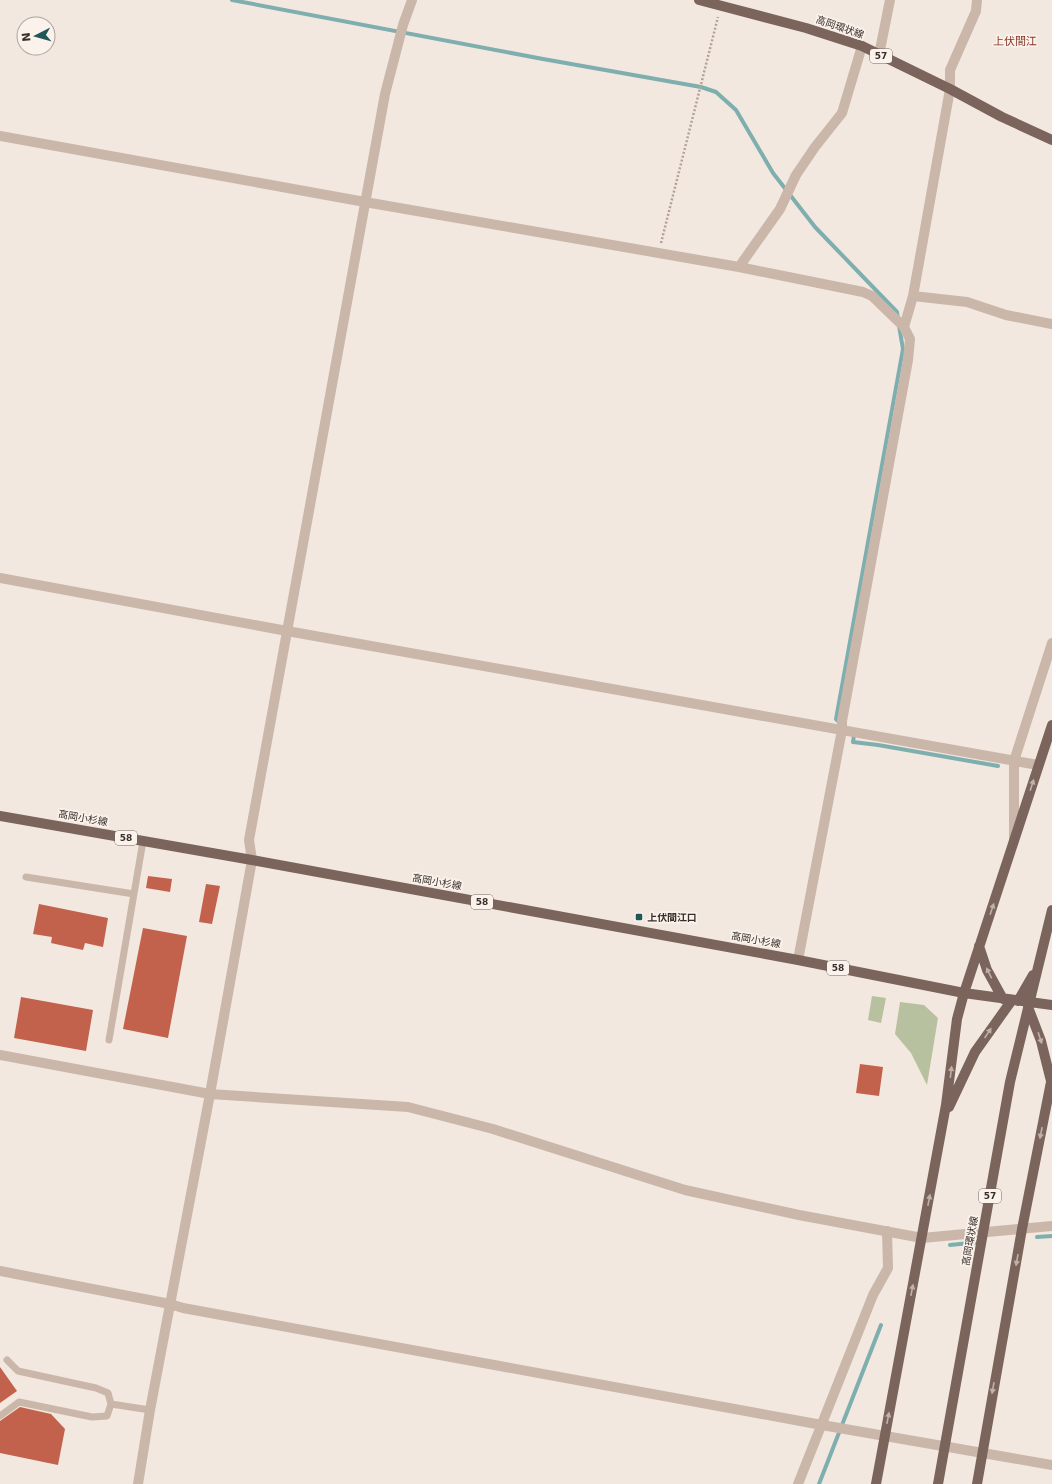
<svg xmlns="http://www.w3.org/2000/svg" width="1052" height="1484" viewBox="0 0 1052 1484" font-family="'DejaVu Sans','Noto Sans JP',sans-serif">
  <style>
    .green { fill: #b8c19f }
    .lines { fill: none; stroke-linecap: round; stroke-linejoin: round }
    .stream { stroke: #7eafae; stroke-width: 4 }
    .building { fill: #c3624c }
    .path { stroke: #b6a195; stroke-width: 2.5; stroke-dasharray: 2 2; stroke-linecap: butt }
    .service { stroke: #cab7aa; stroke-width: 7 }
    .minor { stroke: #cab7aa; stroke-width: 10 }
    .tertiary { stroke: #cab7aa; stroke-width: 10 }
    .primary { stroke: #7a645b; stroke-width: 10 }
    .oneway { fill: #c0b2aa }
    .poi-dot { fill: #205859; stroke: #faf2eb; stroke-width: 1.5 }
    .labels { text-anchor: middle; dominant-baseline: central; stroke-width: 3.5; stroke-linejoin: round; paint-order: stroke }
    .shield { fill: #faf2eb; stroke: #726964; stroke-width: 1 }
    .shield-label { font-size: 9px; font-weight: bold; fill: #382e2a }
    .street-label { font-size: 10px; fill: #382e2a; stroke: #faf2eb }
    .poi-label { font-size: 10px; font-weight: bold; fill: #382e2a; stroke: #faf2eb; text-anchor: start }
    .neighbourhood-label { font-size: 11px; fill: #863624; stroke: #faf2eb }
  </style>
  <rect width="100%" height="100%" fill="#f2e8df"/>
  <path class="green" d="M872,996L886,998L881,1023L868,1020Z
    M900,1002L924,1005L938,1018L927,1085L911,1053L895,1034Z"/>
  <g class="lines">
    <path class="stream" d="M232,0L543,59L701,87L716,92L736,110L773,173L815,227L897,312L898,319
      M840,723L836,719L903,349L899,326
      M853,734L854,735L853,742L878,745L998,766
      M1037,1237L1052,1236
      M950,1245L980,1242
      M819,1484L881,1325"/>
  </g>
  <path class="building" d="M148,876L172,879L170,892L146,888Z
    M206,884L220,886L212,924L199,922Z
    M39,904L108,918L103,947L85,943L83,950L51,943L52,937L33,934Z
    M143,928L187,936L168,1038L123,1029Z
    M21,997L93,1010L86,1051L14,1038Z
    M860,1064L883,1067L879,1096L856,1093Z
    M0,1367L17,1391L0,1403Z
    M20,1407L51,1414L65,1429L58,1465L0,1453V1421Z"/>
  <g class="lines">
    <path class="path" d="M661,243L718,17"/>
    <path class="service" d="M26,877L134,894
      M109,1040L143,841
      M111,1404L150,1410
      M0,1416L19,1402L92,1417L107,1416L111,1404L108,1393L96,1388L18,1371L7,1360"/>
    <path class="minor" d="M879,55L890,0
      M0,136L365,202L739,267L863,292L872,296L904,327L910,339L908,360L842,721V730L798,960
      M739,267L780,209L796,175L815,147L842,113L862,46
      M913,296L967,302L1006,315L1052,324
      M904,327L913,296L950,89V70L976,11L977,0
      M0,578L287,631L1038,765
      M1014,839V761L1052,643
      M252,860L249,840L385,94L403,25L412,0
      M922,1238L1052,1226
      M170,1304L183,1308L822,1425L1052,1465
      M798,1484L873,1295L888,1268L887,1231"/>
    <path class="tertiary" d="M0,1055L210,1094L408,1107L493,1129L685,1190L799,1215L922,1238
      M0,1271L170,1304
      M138,1484L150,1410L210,1094L252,860"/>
    <path class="primary" d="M699,0L806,28L862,46L950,89L1002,117L1052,140
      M0,816L252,860L798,960L964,993L1052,1005
      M979,946L987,970L1003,999
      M1018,1001L1033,975
      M1028,1007L1041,1041L1051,1081
      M949,1107L975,1052L1012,1000
      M876,1484L946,1105L957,1019L964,993L1052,725
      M938,1484L1010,1082L1052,910
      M977,1484L1022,1229L1052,1077"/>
  </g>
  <defs><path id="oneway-solid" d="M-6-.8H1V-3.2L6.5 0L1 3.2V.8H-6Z"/></defs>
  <g class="oneway">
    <use href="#oneway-solid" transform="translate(1032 785) rotate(-72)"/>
    <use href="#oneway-solid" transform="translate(992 909) rotate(-71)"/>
    <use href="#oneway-solid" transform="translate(989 973) rotate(-116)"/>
    <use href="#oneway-solid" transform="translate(988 1033) rotate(-56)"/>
    <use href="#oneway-solid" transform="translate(1040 1038) rotate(72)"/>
    <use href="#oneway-solid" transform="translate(951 1072) rotate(-83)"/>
    <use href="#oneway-solid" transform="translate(1041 1133) rotate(101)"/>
    <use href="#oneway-solid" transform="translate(929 1200) rotate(-79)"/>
    <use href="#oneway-solid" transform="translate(1017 1260) rotate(100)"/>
    <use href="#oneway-solid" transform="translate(912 1290) rotate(-79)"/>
    <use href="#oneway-solid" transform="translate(993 1388) rotate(100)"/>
    <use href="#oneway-solid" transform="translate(888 1418) rotate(-79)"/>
  </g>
  <rect class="poi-dot" x="635" y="913" width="8" height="8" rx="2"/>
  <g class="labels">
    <g class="shield">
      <rect x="870" y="49" width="22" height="14" rx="3"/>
      <rect x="115" y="831" width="22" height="14" rx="3"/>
      <rect x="471" y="895" width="22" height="14" rx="3"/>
      <rect x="827" y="961" width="22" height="14" rx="3"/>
      <rect x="979" y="1189" width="22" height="14" rx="3"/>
    </g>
    <g class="shield-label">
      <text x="881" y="56">57</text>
      <text x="126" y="838">58</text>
      <text x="482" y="902">58</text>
      <text x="838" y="968">58</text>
      <text x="990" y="1196">57</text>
    </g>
    <g class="street-label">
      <text transform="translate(840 27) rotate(19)">高岡環状線</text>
      <text transform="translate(83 818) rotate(10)">高岡小杉線</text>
      <text transform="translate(437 882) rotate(10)">高岡小杉線</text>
      <text transform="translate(756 940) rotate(10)">高岡小杉線</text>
      <text transform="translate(970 1241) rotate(-80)">高岡環状線</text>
    </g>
    <g class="poi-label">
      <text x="647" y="917">上伏間江口</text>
    </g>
    <g class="neighbourhood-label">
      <text x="1015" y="41">上伏間江</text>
    </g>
  </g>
  <g transform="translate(36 36) rotate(264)"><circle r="19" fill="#faf2eb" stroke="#aca49e"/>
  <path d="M0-3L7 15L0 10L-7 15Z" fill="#205859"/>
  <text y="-6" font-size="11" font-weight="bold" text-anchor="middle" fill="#382e2a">N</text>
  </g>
</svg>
